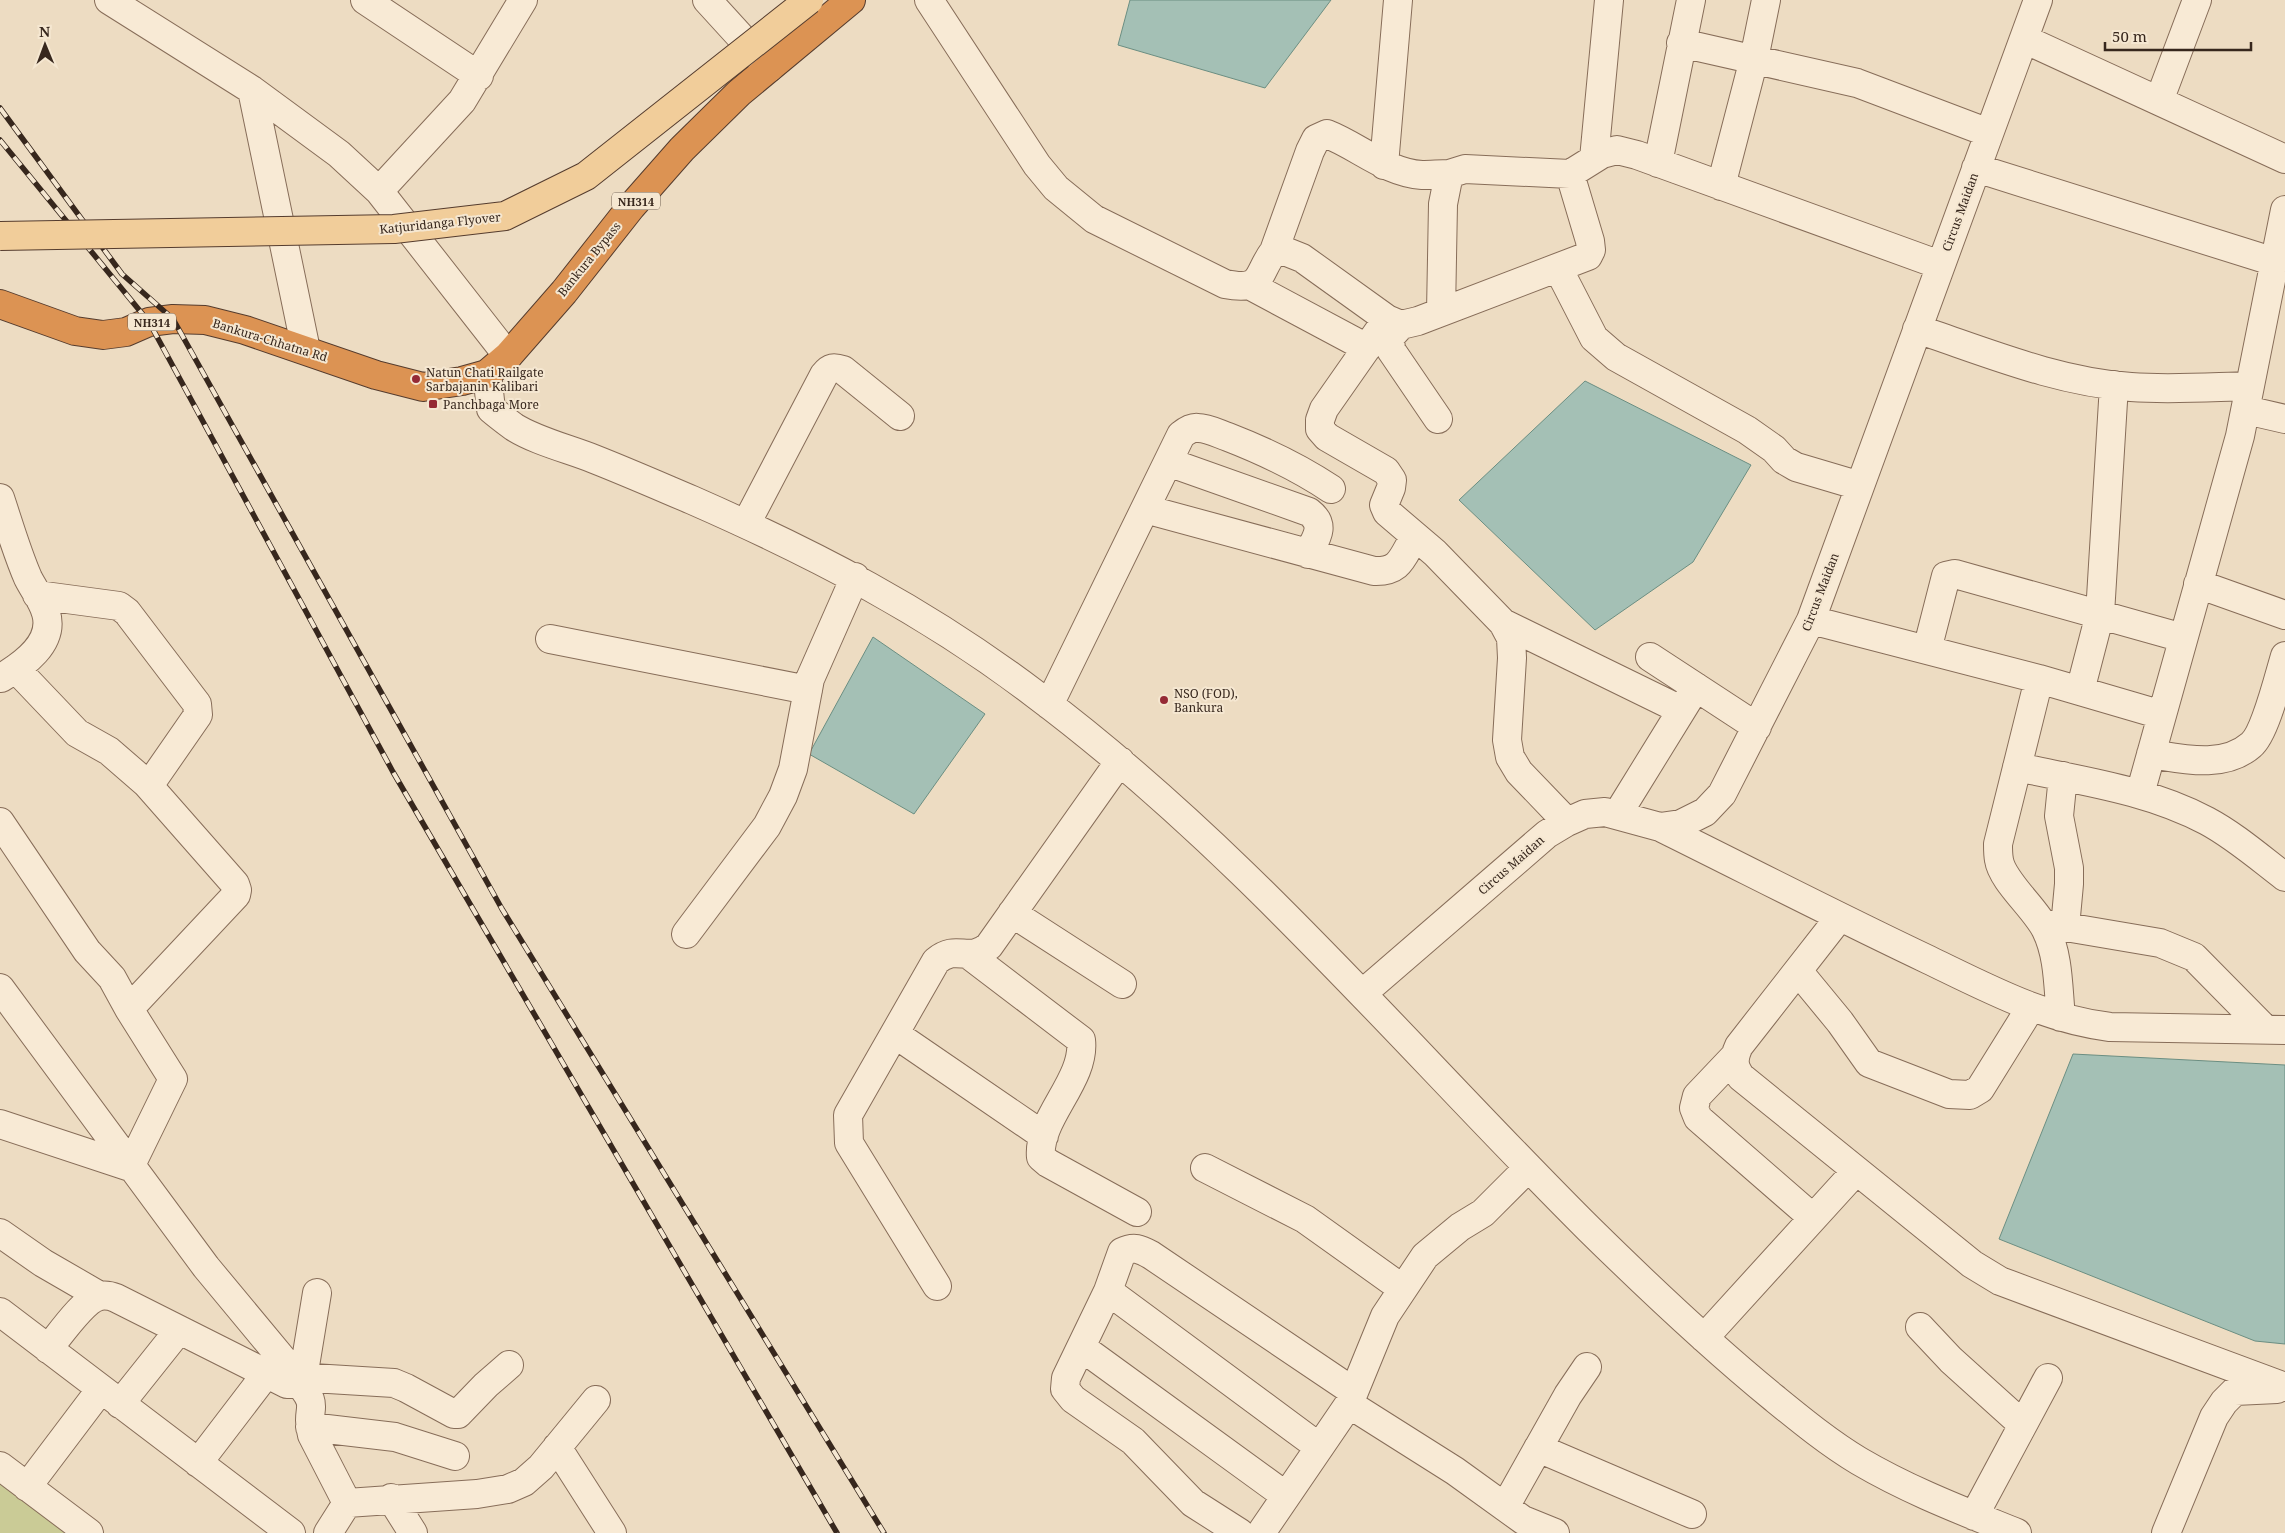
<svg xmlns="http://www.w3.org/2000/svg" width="2285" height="1533" viewBox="0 0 2285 1533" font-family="'Noto Serif',serif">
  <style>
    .green { fill: #cacb96 }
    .water { fill: #a4c0b5; stroke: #6b8e82 }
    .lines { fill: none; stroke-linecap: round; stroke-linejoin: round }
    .minor-casing { stroke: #876d59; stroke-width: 30 }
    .highway-casing { stroke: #553c2e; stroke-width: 30 }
    .minor { stroke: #f8ead5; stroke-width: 28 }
    .highway { stroke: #dc9353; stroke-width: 28 }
    .rail-casing { stroke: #37271d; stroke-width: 5.5 }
    .rail { stroke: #f5e7d1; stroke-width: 4; stroke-dasharray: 11; stroke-linecap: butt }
    .major-bridge-casing { stroke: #553c2e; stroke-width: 30; stroke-linecap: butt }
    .major-bridge { stroke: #f1cd9a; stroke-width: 28 }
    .poi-dot { fill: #952a35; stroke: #f5e7d1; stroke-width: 2 }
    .labels { text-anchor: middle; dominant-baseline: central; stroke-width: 4; stroke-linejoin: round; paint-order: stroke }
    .shield { fill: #f5e7d1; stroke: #706153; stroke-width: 1 }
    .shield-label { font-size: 11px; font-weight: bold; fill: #37271d }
    .street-label { font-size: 12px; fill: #37271d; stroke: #f5e7d1 }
    .poi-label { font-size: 12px; fill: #37271d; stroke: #f5e7d1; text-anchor: start }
  </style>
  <rect width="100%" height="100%" fill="#eddcc2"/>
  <path class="green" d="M0,1475L77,1533H0Z"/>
  <path class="water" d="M1130,0H1331L1265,88L1118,45Z
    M1585,381L1751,465L1693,562L1595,630L1459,500Z
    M873,637L985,714L914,814L809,754Z
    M2073,1054L2285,1065V1344L2255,1341L1999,1239Z"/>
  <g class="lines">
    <g class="minor-casing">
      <path id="minor" d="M109,0L252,90L339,154L379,191L508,356
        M365,0L479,76
        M707,0L769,68
        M929,0L1037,165L1056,188L1094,219L1225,284C1264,292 1256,275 1274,251L1287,252L1302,258L1387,319L1401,325L1418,321L1588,256L1591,250L1590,241L1570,174
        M2024,39L2285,159
        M1681,43L1857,83L1989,133
        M252,90L306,350
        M2159,101L2197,0
        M1594,159L1609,0
        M1658,163L1691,0
        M1384,165L1398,0
        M1976,168L2275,262
        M1721,186L1754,59L1766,0
        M379,191L462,101L523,0
        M1274,251L1310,151L1316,139L1327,134C1358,146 1387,173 1422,175C1431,175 1440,174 1449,174
        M1558,268L1594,338L1616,357L1747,430L1774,449L1784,460L1796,467L1860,486
        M1251,286L1367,348
        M1441,312L1443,204L1449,174L1465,169L1570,174L1602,154L1617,150L1637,155L1940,265
        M1387,319L1324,409L1320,420V429L1327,437L1386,471L1392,480L1391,488L1384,505L1387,512L1435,553L1503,623L1511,638L1512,658L1507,740L1510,757L1519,772L1567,822
        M1401,325L1390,337L1391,350L1438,419
        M1917,329C1986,352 2057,382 2131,387C2170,390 2210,387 2249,386
        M487,374L491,409C498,415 506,421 514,427C536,441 569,449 594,459C627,472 659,486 692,500C815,554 927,612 1035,694C1241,848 1407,1048 1589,1229C1649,1288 1709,1345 1774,1398C1801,1420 1829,1443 1859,1461C1910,1491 1963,1511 2017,1533
        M2246,410L2285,419
        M1168,462L1309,512C1326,525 1317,537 1308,554
        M0,498C9,525 17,553 28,578C34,590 43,601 46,613C55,643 23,665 1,678
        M1145,509L1374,571C1401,572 1402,557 1415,536
        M746,524L824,375C830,367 834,367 843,370L900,416
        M2198,584L2285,615
        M37,595L119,606L127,612L197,704L198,715L155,777L147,784
        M1811,620L2039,679L2162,715
        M1503,623L1681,710
        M550,639L808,690
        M1927,650L1946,576L1955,574L2183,638
        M1650,657L1757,727
        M16,669L77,733L109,751L147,784L235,884L237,890L236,895L129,1009
        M2039,679L1998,844C1998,849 1998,855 1999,860C2002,881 2036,909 2046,930C2059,956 2058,989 2061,1017
        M2080,691L2100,614L2114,385
        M1049,705L1181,435C1186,431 1192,427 1198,428C1208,428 1219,434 1228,437C1264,451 1298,467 1331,489
        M2151,754C2183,759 2224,769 2251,745C2265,734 2279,676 2285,656
        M2017,767C2082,781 2149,790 2207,821C2235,836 2260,858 2285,877
        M2063,776L2059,816L2069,868V884L2065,927
        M2140,794L2240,436L2285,210
        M1617,815L1696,687
        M0,822L87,951L112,978L129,1009L173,1079L130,1167L0,1124
        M1660,827C1749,871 1838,917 1929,960C1987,988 2045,1019 2110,1027L2285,1030
        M1012,913L1122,984
        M1839,918L1739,1046C1733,1059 1733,1066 1741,1077L1972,1264L2000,1281L2285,1387
        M2042,923L2160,943L2194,957L2265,1029
        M686,934L767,826L783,796L793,769L810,679L855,577
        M968,954L1081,1040C1086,1080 1037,1119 1041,1157L1048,1163L1137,1212
        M1798,971L1840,1022L1869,1063L1949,1094L1970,1095L1980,1089L2031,1007
        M0,988L206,1267L294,1373L296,1380L292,1384H287L116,1298C111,1296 105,1295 100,1296C84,1299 59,1336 48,1349
        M1363,993L1547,834L1567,822L1585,814L1605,812L1660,827L1681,824L1705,812L1722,794L1811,620L2038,0
        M895,1034L1044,1136
        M1734,1057L1697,1096L1694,1108L1698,1118L1813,1218
        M1205,1168L1305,1219L1403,1289
        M0,1233L43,1263L100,1296
        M937,1286L849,1143L848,1115L936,961C958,943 967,964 989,946L1120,761
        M1108,1291L1319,1447
        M0,1312L291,1533
        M1920,1327L1951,1360L2022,1424
        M1704,1338L1856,1171
        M1081,1347L1286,1496
        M296,1377L394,1383L406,1388L454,1414H458L486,1385L509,1365
        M303,1378L317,1293
        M296,1380C323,1409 304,1406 312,1435L347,1503L328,1533
        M120,1404L179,1330
        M1349,1404L1455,1471L1523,1520L1555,1533
        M310,1427L395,1437L455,1456
        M557,1447L612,1533
        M1538,1448L1692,1514
        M198,1463L266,1374
        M0,1466L89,1533
        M27,1487L101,1389
        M391,1498L413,1533
        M347,1503L477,1494L508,1489L524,1482L541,1467L596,1400
        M1505,1507L1568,1395L1587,1367
        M1974,1516L2048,1378
        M1240,1533L1193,1503L1133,1441L1073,1399L1065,1389L1066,1378L1108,1291L1122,1252C1134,1246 1140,1249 1151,1255L1354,1392
        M1261,1533L1349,1404L1385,1316L1425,1256L1460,1227L1483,1213L1528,1168
        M2166,1533L2214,1417L2224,1402L2235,1391L2277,1389"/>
    </g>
    <g class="highway-casing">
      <path id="highway" d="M0,304L75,331L103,335L126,332L149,322L173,319L205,320L245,330L376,375L423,387L462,381L487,374L508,356L564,292L631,207L682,149L739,93L851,0"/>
    </g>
    <use href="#minor" class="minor"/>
    <use href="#highway" class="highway"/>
    <g class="rail-casing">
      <path id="rail" d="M0,108L122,274L173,319L502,909L884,1533
        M0,140L149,322L393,772L837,1533"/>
    </g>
    <use href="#rail" class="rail"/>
    <g class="major-bridge-casing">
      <path id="major-bridge" d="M0,236L394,229L505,216L586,176L809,0"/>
    </g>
    <use href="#major-bridge" class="major-bridge"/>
  </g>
  <g class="poi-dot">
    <circle cx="416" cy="379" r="5"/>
    <rect x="428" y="399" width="10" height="10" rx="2.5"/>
    <circle cx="1164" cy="700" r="5"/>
  </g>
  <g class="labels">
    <g class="shield">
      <rect x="612" y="192.5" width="48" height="17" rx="4"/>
      <rect x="128" y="313.5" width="48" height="17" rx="4"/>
    </g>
    <g class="shield-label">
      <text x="636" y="201">NH314</text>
      <text x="152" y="322">NH314</text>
    </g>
    <g class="street-label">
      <text transform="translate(1960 212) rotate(-70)">Circus Maidan</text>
      <text transform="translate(440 223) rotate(-6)">Katjuridanga Flyover</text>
      <text transform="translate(589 259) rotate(-51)">Bankura Bypass</text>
      <text transform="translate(270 340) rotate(17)">Bankura-Chhatna Rd</text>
      <text transform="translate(1820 592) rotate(-69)">Circus Maidan</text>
      <text transform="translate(1511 865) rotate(-41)">Circus Maidan</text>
    </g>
    <g class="poi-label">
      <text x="426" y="372">Natun Chati Railgate<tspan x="426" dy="14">Sarbajanin Kalibari</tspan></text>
      <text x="443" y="404">Panchbaga More</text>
      <text x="1174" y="693">NSO (FOD),<tspan x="1174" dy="14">Bankura</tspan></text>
    </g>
  </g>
  <g transform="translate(45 45) rotate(359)" stroke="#f5e7d1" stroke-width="4" paint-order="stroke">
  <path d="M0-4L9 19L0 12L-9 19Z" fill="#37271d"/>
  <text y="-8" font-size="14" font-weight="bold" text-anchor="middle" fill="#37271d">N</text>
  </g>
  <path d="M2105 42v8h146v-8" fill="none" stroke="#37271d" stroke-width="2.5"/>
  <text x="2112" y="42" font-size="15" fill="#37271d" stroke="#f5e7d1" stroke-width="4" paint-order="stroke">50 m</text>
</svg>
